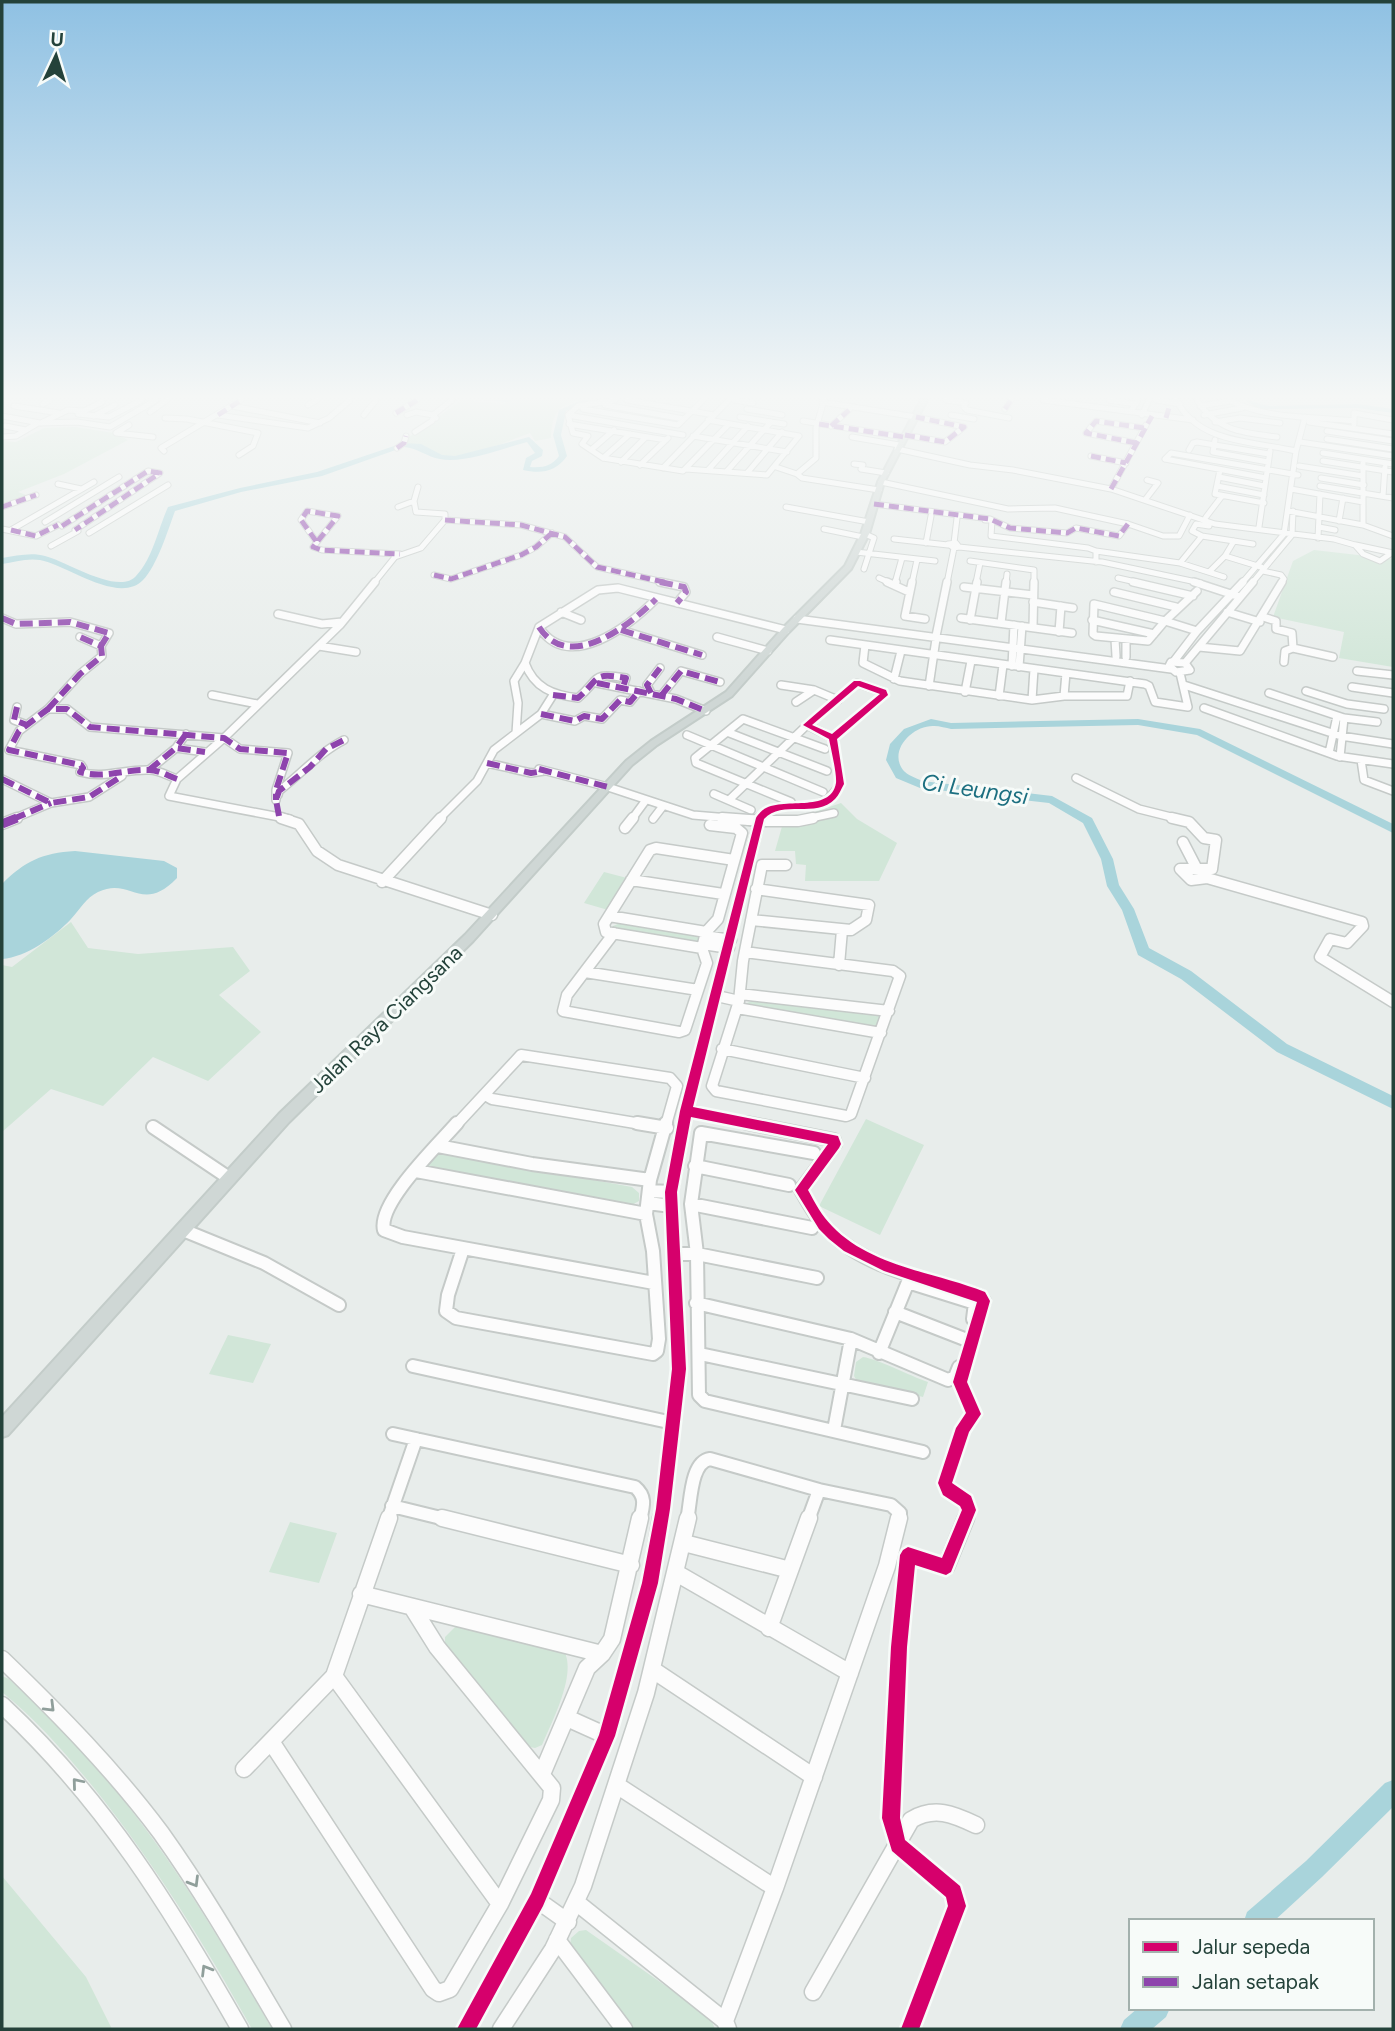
<svg xmlns="http://www.w3.org/2000/svg" width="1395" height="2031" viewBox="0 0 1395 2031" font-family="Figtree,sans-serif">
  <style>
    .green { fill: #d1e6d8 }
    .water { fill: #a9d4db }
    .lines { fill: none; stroke-linecap: round; stroke-linejoin: round }
    .river { fill: #a9d4db; fill-rule: evenodd }
    .minor-far4-casing { stroke: #c5cac8; stroke-width: 7 }
    .minor-far3-casing { stroke: #c5cac8; stroke-width: 10 }
    .minor-far2-casing { stroke: #c5cac8; stroke-width: 13 }
    .minor-far1-casing { stroke: #c5cac8; stroke-width: 16 }
    .minor-casing { stroke: #c5cac8; stroke-width: 19 }
    .major-casing { stroke: #c3ccc9; stroke-width: 4 }
    .minor-far4 { stroke: #fcfcfc; stroke-width: 5 }
    .minor-far3 { stroke: #fcfcfc; stroke-width: 7 }
    .minor-far2 { stroke: #fcfcfc; stroke-width: 10 }
    .minor-far1 { stroke: #fcfcfc; stroke-width: 12 }
    .minor { stroke: #fcfcfc; stroke-width: 16 }
    .major { fill: #cfd7d5; fill-rule: evenodd }
    .minor-bridge-casing { stroke: #c5cac8; stroke-width: 13; stroke-linecap: butt }
    .minor-bridge { stroke: #fcfcfc; stroke-width: 10 }
    .quiet-far2 { stroke: #8e44ad; stroke-width: 5; stroke-dasharray: 10 5; stroke-linecap: butt }
    .quiet-far1 { stroke: #8e44ad; stroke-width: 6; stroke-dasharray: 13 6; stroke-linecap: butt }
    .quiet { stroke: #8e44ad; stroke-width: 9; stroke-dasharray: 17 9; stroke-linecap: butt }
    .cycleway-casing { stroke: #f7fbf9; stroke-width: 5 }
    .cycleway { fill: #d6006c; fill-rule: evenodd }
    .oneway { stroke: #909f9b }
    .labels { text-anchor: middle; dominant-baseline: central; stroke-width: 6; stroke-linejoin: round; paint-order: stroke }
    .street-label { font-size: 21px; fill: #24423a; stroke: #f7fbf9 }
    .water-label { font-size: 23px; font-style: italic; fill: #1c6f80; stroke: #f7fbf9 }
  </style>
  <rect width="100%" height="100%" fill="#e8edeb"/>
  <path class="green" d="M462,400L503,404L510,400H578C556,406 552,417 551,438L535,441L530,433C508,441 461,462 439,455C426,450 416,444 402,442Z
    M75,427L114,433L128,440L64,474L18,492L29,496L2,508V441L16,442L44,428Z
    M1314,550L1393,559V667L1339,658L1344,632L1273,617L1293,561Z
    M841,803L857,819L897,843L879,881H805L806,865L796,864L795,851H775L785,816L806,815Z
    M604,872L627,878L608,910L584,903Z
    M71,922L88,948L138,954L233,947L250,971L219,995L261,1032L208,1081L153,1057L103,1106L51,1089L2,1132V965L12,967Z
    M620,923L696,934L701,939L698,944L611,929L613,926Z
    M754,1000L878,1014L881,1016L876,1029L745,1007L747,1003Z
    M866,1119L924,1145L880,1235L819,1206Z
    M441,1152L632,1187L639,1193V1201L628,1207L429,1168L428,1163L436,1153Z
    M228,1335L271,1344L253,1383L209,1374Z
    M863,1357C878,1359 910,1376 928,1382L923,1397L857,1381L854,1376L856,1362Z
    M290,1522L337,1533L319,1583L269,1572Z
    M456,1626H467L564,1651C577,1674 552,1721 542,1745L535,1748L525,1746L445,1649V1637Z
    M2,1676L9,1679C32,1701 56,1723 78,1747C156,1831 215,1930 272,2029H252C205,1945 155,1864 94,1788C67,1755 36,1719 2,1692Z
    M2,1876L86,1977L112,2029H2Z
    M586,1930L710,2017L715,2029H633L570,1946L571,1938L579,1931Z"/>
  <path class="water" d="M75,851L164,861L177,868V878C141,915 131,876 98,892C86,898 80,909 71,919C54,937 27,957 2,959V884C25,861 42,853 75,851Z"/>
  <g class="lines">
    <path class="river" d="M484,400H511L508,402Z
      M582,400H591L566,411L561,435L567,456C556,472 541,474 523,470L526,458L535,453L527,442C504,448 463,464 440,459C427,457 418,448 404,447L322,476L241,492L175,511C168,530 157,566 143,580C119,605 67,565 40,560C27,558 14,562 2,564V558C16,556 31,552 45,556C66,561 119,596 136,576C153,558 158,529 168,507L240,488L317,472L403,443L421,444L442,455L455,456L529,437L543,450L542,456L532,461L530,467C543,468 552,466 559,456L553,435L559,410Z
      M1245,400C1254,400 1260,405 1270,406L1358,404L1393,409V413L1358,408L1258,409Z
      M931,719L951,723L1138,719L1200,729L1393,824V833L1197,735L1138,725L951,729C946,728 940,726 934,726C913,725 888,750 903,770C907,775 916,778 922,781L1052,796L1092,818L1113,859L1119,885L1134,909L1149,948L1191,971L1287,1044L1393,1096V1109L1277,1052L1181,979L1138,955L1122,910L1107,886L1101,859L1083,823L1049,803L920,788L896,778L886,760L890,744L904,729Z
      M1393,1780V1807L1322,1877L1274,1921H1244L1247,1912L1306,1861L1385,1783Z
      M1138,2008H1170L1166,2017L1152,2029H1120L1124,2020Z"/>
    <g class="minor-far4-casing">
      <path id="minor-far4" d="M615,400L578,406L568,415L573,433L588,436L582,444L603,458L683,471L729,424
        M627,400L714,415
        M734,400L753,403
        M824,400L816,428V458L797,474L802,478L879,490
        M946,400L966,403L964,407L967,410L1009,418
        M1043,400L1193,420
        M1109,400L1136,404
        M1156,400L1180,404
        M1176,400C1199,444 1253,441 1296,451
        M1197,400C1216,431 1244,433 1277,437
        M1229,400C1268,420 1311,416 1354,421
        M822,402L916,417
        M43,404L50,400
        M308,405L317,400
        M605,405L684,419
        M14,406L59,413
        M232,406L320,423
        M1200,406L1230,401
        M583,409L678,425L703,400
        M747,409L782,415
        M1005,409L1011,400
        M1124,411H1131L1138,400
        M150,412L167,400
        M396,413L417,400
        M78,414L109,417L142,400
        M78,414L102,402
        M218,415L308,428L329,418L350,400
        M364,415L376,400
        M407,415L416,412L433,415
        M568,415L683,435
        M951,415L974,419
        M1142,415L1149,400
        M1204,415L1242,408
        M2,416L40,423L77,422L110,427L156,400
        M94,416L115,405
        M740,417L784,424
        M165,418L187,419L258,433L253,446L239,455
        M436,418L433,415L452,400
        M803,421L904,437
        M1215,422L1240,418L1280,423
        M1309,422L1393,434
        M41,423L68,410L83,411
        M569,424L666,440
        M1354,424V413L1393,420
        M129,425L116,433L153,437
        M5,426L26,430
        M831,426L849,410
        M1327,431L1393,441
        M415,432L432,421L434,416
        M905,435L945,442L964,427L916,417
        M693,436L787,452
        M2,437L16,436L38,423
        M852,437L899,445
        M1327,439L1393,449
        M1215,440L1213,452L1268,462
        M1300,442L1393,456
        M1136,443L1086,433L1096,421L1144,428
        M397,448L404,443L406,436
        M897,449L970,465L1013,470L1111,489L1215,524L1334,539L1355,545L1363,554L1380,561L1393,552
        M591,450L614,430
        M1189,450L1193,443L1197,442L1269,454
        M164,451L161,448L241,400
        M1323,453L1393,464
        M1091,456L1126,463
        M603,458L630,434
        M1165,459L1171,453L1298,475
        M1165,459L1266,478
        M1323,461L1393,472
        M621,462L646,437
        M1363,463V525
        M854,464L863,465L861,469L886,473
        M640,465L668,438
        M1299,466L1363,476
        M776,467L797,474
        M663,468L729,400
        M686,469L767,475L799,436L708,420
        M708,470L748,426
        M1220,470L1215,494L1264,503
        M727,471L771,422
        M747,473L782,432
        M1219,477L1264,486
        M1321,478L1364,485
        M881,482L1008,509L1055,508L1128,524L1163,536H1179L1190,515
        M58,484L81,489
        M1217,486L1264,495
        M1320,486L1393,498
        M418,487L414,501L416,512L445,514V519
        M1111,489L1146,425
        M1291,489L1363,502
        M1383,496L1385,467
        M1145,500L1158,483L1147,480
        M874,504L990,519L1010,528L1067,533L1076,528L1119,536L1128,524
        M2,507L36,495
        M398,507L414,501
        M786,507L869,522
        M1288,511L1363,525L1393,536
        M1206,517L1222,496
        M445,520L521,525L565,537L597,567L668,583
        M985,520H992L991,536L1088,548L1096,551V562
        M1339,521L1343,498
        M45,522L119,477
        M62,526L148,471L160,473L75,530
        M1209,526L1196,524L1192,531L1202,536L1253,544
        M1259,527L1270,451
        M1319,527L1335,530
        M2,529L36,536L58,525
        M824,529L863,537
        M11,530L94,482
        M89,533L168,485
        M1318,538L1320,494
        M894,539L948,545
        M316,541L301,520L307,511L338,516L313,547L322,550L400,554
        M926,543L931,516
        M954,543L957,518
        M956,543L959,547L954,548L948,544Z
        M1356,545L1393,553
        M51,546L78,531
        M959,547L1102,562L1201,583
        M1096,551L1180,563L1224,577
        M856,552L935,561
        M1225,556L1261,567
        M970,561L1034,570V583
        M1180,563L1202,536
        M864,569L874,538L865,534
        M1263,571L1281,575L1284,579L1281,583
        M1209,572L1225,556L1234,541
        M434,575L451,579L521,555L536,547L552,533
        M879,578L890,583
        M1118,578L1140,583
        M374,583L395,557L421,548L445,520
        M895,583L902,558
        M912,583L917,560
        M947,583L954,548
        M976,583L980,563
        M1006,583L1007,574
        M1242,583L1284,534L1296,451L1305,417
        M1252,583L1292,535L1293,511"/>
    </g>
    <g class="minor-far3-casing">
      <path id="minor-far3" d="M660,582L684,587L686,592L677,603
        M887,582L909,592
        M912,582L905,616L925,619
        M1133,582L1193,596
        M1194,582L1240,597
        M895,585L896,582
        M964,587L1033,595
        M1114,592L1176,607
        M1033,602L1073,608
        M1094,604L1165,621L1148,641L1096,636L1093,634Z
        M561,612L581,620
        M1227,612L1260,622
        M278,614L322,624L342,622
        M1263,617L1276,621V629L1292,633L1293,648L1285,651L1284,662
        M2,618L16,624L70,622L109,633L101,646
        M961,618L1072,633
        M797,619L1171,669
        M970,620L977,582
        M1092,620L1154,634
        M1165,621L1197,631
        M1165,621L1197,591
        M1001,623L1006,582
        M539,627C569,674 630,625 656,599
        M1033,627L1034,582
        M621,630L702,655
        M1059,632L1061,606
        M936,636L947,582
        M717,637L768,651
        M1115,639L1116,656
        M830,640L1145,684L1149,686L1155,702L1188,707L1180,673
        M1126,640V657
        M865,645L863,663L900,681L1032,700L1064,696H1127L1130,681
        M319,646L356,652
        M1199,647L1240,651L1282,582
        M1293,648L1333,657
        M1174,661L1197,631L1243,582
        M1171,662L1185,663L1190,670L1176,672L1169,666Z
        M1185,663L1253,582
        M1012,666L1014,625
        M1019,667L1022,626
        M1357,671L1393,675
        M894,679L901,651
        M597,683L676,699L706,711
        M857,683L883,692L884,695L833,738L807,725Z
        M781,685L814,690
        M1184,685L1341,736L1393,744
        M929,686L936,639
        M623,687L626,678C591,672 601,678 578,698C553,695 534,688 525,663L539,627L598,590L618,588L786,630
        M1352,687L1393,693
        M1306,691L1347,704L1384,709
        M965,692L971,661
        M651,693L647,685L660,668
        M1269,693L1344,718L1377,722
        M212,695L257,704
        M661,696L681,671L720,682
        M999,696L1003,665
        M1064,696L1066,673
        M1032,700L1034,669
        M796,702L814,690L838,700
        M17,707L14,720L27,725
        M1204,708L1337,756L1393,764
        M48,709L80,674L102,656L101,646L80,637
        M541,714L575,721L584,716L602,719L620,700L630,702L639,691
        M727,732L827,771
        M516,733L518,703L514,681L525,663
        M186,734L176,748L205,752
        M687,735L823,792
        M1329,753L1337,716
        M1340,757L1344,718
        M1361,760L1364,780L1393,791
        M487,763L531,773L544,771
        M539,769L608,787L693,815L741,819
        M149,770L176,748
        M1076,778L1139,809L1179,819
        M2,779L51,803L89,797L122,776
        M177,779C168,776 159,770 149,770C125,769 104,779 80,772L83,768L81,765L9,750L19,731L48,709H67L90,727L224,738L240,749L288,753L276,790V800
        M714,794L751,810
        M278,795L279,791C301,774 320,752 344,740
        M729,800L807,725
        M791,802L696,763L695,758L743,719L825,749
        M13,819L51,803
        M290,819L169,796L177,779L224,738L340,625L375,582
        M439,819L477,781L494,750L541,714L553,695
        M632,819L646,800
        M653,819L663,806
        M760,819C781,790 815,826 840,784L833,738
        M806,819L834,813"/>
    </g>
    <g class="minor-far2-casing">
      <path id="minor-far2" d="M281,818L299,824L317,851L338,865L492,915
        M722,818L749,820
        M1172,818L1189,822L1204,838L1216,840L1212,869H1180L1191,880L1207,878L1362,922L1363,926L1347,943L1330,939L1320,957L1393,1002
        M767,821H798L813,818
        M2,824L17,818
        M625,828L633,818
        M1183,842L1197,869
        M631,880L723,894
        M382,882L441,818
        M609,916L706,932
        M751,920L851,930L866,920L869,905L756,889
        M614,933L567,995L563,1011L679,1032L685,1030L707,963L702,948L706,932L718,919L742,833L736,828L710,825
        M705,936L731,940
        M703,944L729,948
        M702,948L606,932L604,924L650,850L656,848L734,860
        M745,952L893,971L900,976L851,1114L846,1116L716,1091L712,1086L739,1001L743,961L762,865H786
        M839,965L842,930
        M585,972L698,990
        M740,994L889,1011
        M717,996L739,1001
        M737,1008L881,1033
        M722,1049L865,1078
        M485,1095L492,1099L647,1125
        M686,1111L756,1125
        M456,1125L521,1055L670,1078L677,1086L666,1125
        M683,1125L760,818"/>
    </g>
    <g class="minor-far1-casing">
      <path id="minor-far1" d="M457,1123C439,1144 377,1203 384,1230L403,1237L654,1283
        M637,1123L667,1128
        M747,1123L834,1140L835,1144L801,1190C809,1204 817,1219 828,1230C866,1269 930,1280 980,1296L984,1301L960,1382L974,1414L963,1428L945,1483L948,1490L966,1501L969,1510L965,1520
        M153,1127L229,1178
        M438,1146L532,1164L650,1180
        M814,1153L701,1133L691,1204L697,1254L699,1395L705,1401L923,1452
        M695,1166L789,1185
        M416,1171L646,1214
        M649,1191L671,1192
        M648,1203L671,1206
        M691,1204L812,1228
        M183,1230L264,1263L339,1305
        M463,1249L448,1295L446,1311L456,1318L653,1354L657,1351L659,1339L653,1251L646,1214L650,1180L666,1123
        M673,1254H697L817,1278
        M696,1303L851,1339L948,1380L955,1377L959,1367
        M895,1312L967,1340
        M879,1353L908,1282L975,1303L973,1319
        M700,1354L912,1399
        M413,1366L673,1423
        M834,1430L851,1339
        M393,1434L635,1487C647,1497 643,1507 640,1520
        M392,1506L449,1520
        M388,1520L416,1439
        M661,1520L679,1369L671,1192L684,1123
        M687,1520C691,1503 690,1462 710,1459L819,1490L891,1505L900,1513L898,1520
        M808,1520L819,1490"/>
    </g>
    <g class="minor-casing">
      <path id="minor" d="M442,1518L631,1565
        M684,1543L790,1570
        M678,1574L850,1673
        M361,1594L602,1654
        M769,1628L809,1518
        M2,1659C59,1714 114,1770 161,1833C206,1896 244,1963 283,2029
        M653,1670L814,1777
        M334,1676L500,1904
        M2,1705C105,1801 171,1908 240,2029
        M567,1718L607,1736
        M272,1743L433,1989L439,1993L450,1989L500,1904L551,1800L552,1788L437,1647L412,1607
        M244,1769L334,1676L389,1518
        M542,1774L587,1668L602,1654L612,1639L640,1518
        M618,1786L775,1888
        M537,1900L568,1922
        M576,1902L725,2021
        M557,1940L624,2029
        M813,1992L911,1820C934,1806 953,1814 976,1825
        M466,2029L537,1900L607,1736L650,1583L661,1518
        M501,2029L553,1949L583,1886L646,1693L688,1518
        M728,2029L725,2021L775,1888L887,1566L899,1518
        M910,2029L957,1906L954,1892L898,1845L891,1818L899,1647L908,1555L946,1567L966,1518"/>
    </g>
    <g class="major-casing">
      <path id="major" d="M921,400H927L884,482L869,534L851,569L789,632L732,696L657,745L632,765L473,941L289,1122L8,1435L2,1437V1417L279,1114L465,935L626,761L651,741L726,692L783,628L845,566L861,534L878,482Z"/>
    </g>
    <use href="#minor-far4" class="minor-far4"/>
    <use href="#minor-far3" class="minor-far3"/>
    <use href="#minor-far2" class="minor-far2"/>
    <use href="#minor-far1" class="minor-far1"/>
    <use href="#minor" class="minor"/>
    <use href="#major" class="major"/>
    <g class="minor-bridge-casing">
      <path id="minor-bridge" d="M749,820L767,821"/>
    </g>
    <use href="#minor-bridge" class="minor-bridge"/>
    <path class="quiet-far2" d="M1005,409L1011,400
      M396,413L417,400
      M218,415L241,400
      M1166,418L1170,404
      M819,424L904,437
      M831,426L849,410
      M905,435L945,442L964,427L916,417
      M1136,443L1086,433L1096,421L1144,428
      M397,448L404,443L406,436
      M1091,456L1126,463
      M1111,489L1152,416
      M874,504L990,519L1010,528L1067,533L1076,528L1119,536L1128,524
      M2,507L36,495
      M445,520L521,525L565,537L597,567L668,583
      M62,526L148,471L160,473L75,530
      M11,530L36,536L58,525
      M316,541L301,520L307,511L338,516L313,547L322,550L400,554
      M434,575L451,579L521,555L536,547L552,533"/>
    <path class="quiet-far1" d="M660,582L684,587L686,592L677,603
      M2,618L16,624L70,622L109,633L101,646
      M539,627C569,674 630,625 656,599
      M621,630L702,655
      M597,683L676,699L706,711
      M651,693L647,685L660,668
      M553,695L578,698C601,678 591,672 626,678L623,687
      M661,696L681,671L720,682
      M17,707L14,720L27,725
      M48,709L80,674L102,656L101,646L80,637
      M541,714L575,721L584,716L602,719L620,700L630,702L639,691
      M186,734L176,748L205,752
      M487,763L531,773L544,771
      M539,769L608,787
      M149,770L176,748
      M2,779L51,803L89,797L122,776
      M177,779C168,776 159,770 149,770C125,769 104,779 80,772L83,768L81,765L9,750L19,731L48,709H67L90,727L224,738L240,749L288,753L276,790V800
      M279,816L276,800L279,791L310,767L326,749L344,740
      M13,819L51,803"/>
    <path class="quiet" d="M2,824L17,818"/>
    <g class="cycleway-casing">
      <path id="cycleway" d="M854,681H860L886,690L888,695L837,739L844,784C841,789 839,795 835,799C816,819 782,799 764,819L693,1107L838,1136L841,1144L839,1148L808,1190C815,1203 822,1216 832,1226C871,1267 935,1272 985,1292L990,1301L967,1382L981,1414L969,1432L952,1483L971,1496L976,1510L951,1572L946,1575L915,1565L907,1647L900,1818L905,1840L960,1886L966,1906L919,2029H901L948,1906L946,1897L892,1851L882,1818L891,1647L900,1555L903,1550L908,1547L942,1558L962,1510L960,1506L943,1495L938,1483L956,1428L966,1413L953,1382L977,1302L884,1271L844,1251L829,1239L819,1229L795,1190L828,1144L691,1117L677,1192L686,1369L670,1509L658,1583L615,1736L543,1906L476,2029H457L531,1894L599,1735L642,1583L656,1509L672,1369L665,1192L680,1111L756,818C757,816 761,811 763,810C781,796 831,814 836,783C837,774 831,749 829,739L803,725ZM858,686L880,694L832,734L812,725Z"/>
    </g>
    <use href="#cycleway" class="cycleway"/>
  </g>
  <defs><path id="oneway-chevron" d="M-2-3.5L2.5 0L-2 3.5" fill="none" stroke-width="1.6" stroke-linecap="round" stroke-linejoin="round" transform="scale(1.75)"/></defs>
  <g class="oneway">
    <use href="#oneway-chevron" transform="translate(50 1707) rotate(45)"/>
    <use href="#oneway-chevron" transform="translate(77 1783) rotate(-130)"/>
    <use href="#oneway-chevron" transform="translate(194 1882) rotate(59)"/>
    <use href="#oneway-chevron" transform="translate(206 1970) rotate(-121)"/>
  </g>
  <linearGradient id="sky" x2="0" y2="1"><stop stop-color="#8fc1e3"/><stop offset="0.58" stop-color="#f5f7f6"/><stop offset="1" stop-color="#f5f7f6" stop-opacity="0"/></linearGradient>
  <rect width="1395" height="684" fill="url(#sky)"/>
  <g class="labels">
    <g class="street-label">
      <text transform="translate(386 1019) rotate(-44)">Jalan Raya Ciangsana</text>
    </g>
    <g class="water-label">
      <text transform="translate(975 789) rotate(8)">Ci Leungsi</text>
    </g>
  </g>
  <rect width="1395" height="2031" fill="none" stroke="#24423a" stroke-width="7"/>
  <rect x="1129" y="1919" width="245" height="91" fill="#f7fbf9" stroke="#a3b1ad" stroke-width="2"/>
  <rect x="1143" y="1942" width="35" height="10" fill="#d6006c" stroke="#a3b1ad" stroke-width="2"/>
  <text x="1192" y="1954" font-size="21" fill="#24423a">Jalur sepeda</text>
  <rect x="1143" y="1977" width="35" height="10" fill="#8e44ad" stroke="#a3b1ad" stroke-width="2"/>
  <text x="1192" y="1989" font-size="21" fill="#24423a">Jalan setapak</text>
  <g transform="translate(56 56) rotate(4)" stroke="#f7fbf9" stroke-width="5" paint-order="stroke">
  <path d="M0-5L12 26L0 18L-12 26Z" fill="#24423a"/>
  <text y="-10" font-size="19" font-weight="bold" text-anchor="middle" fill="#24423a">U</text>
  </g>
</svg>
